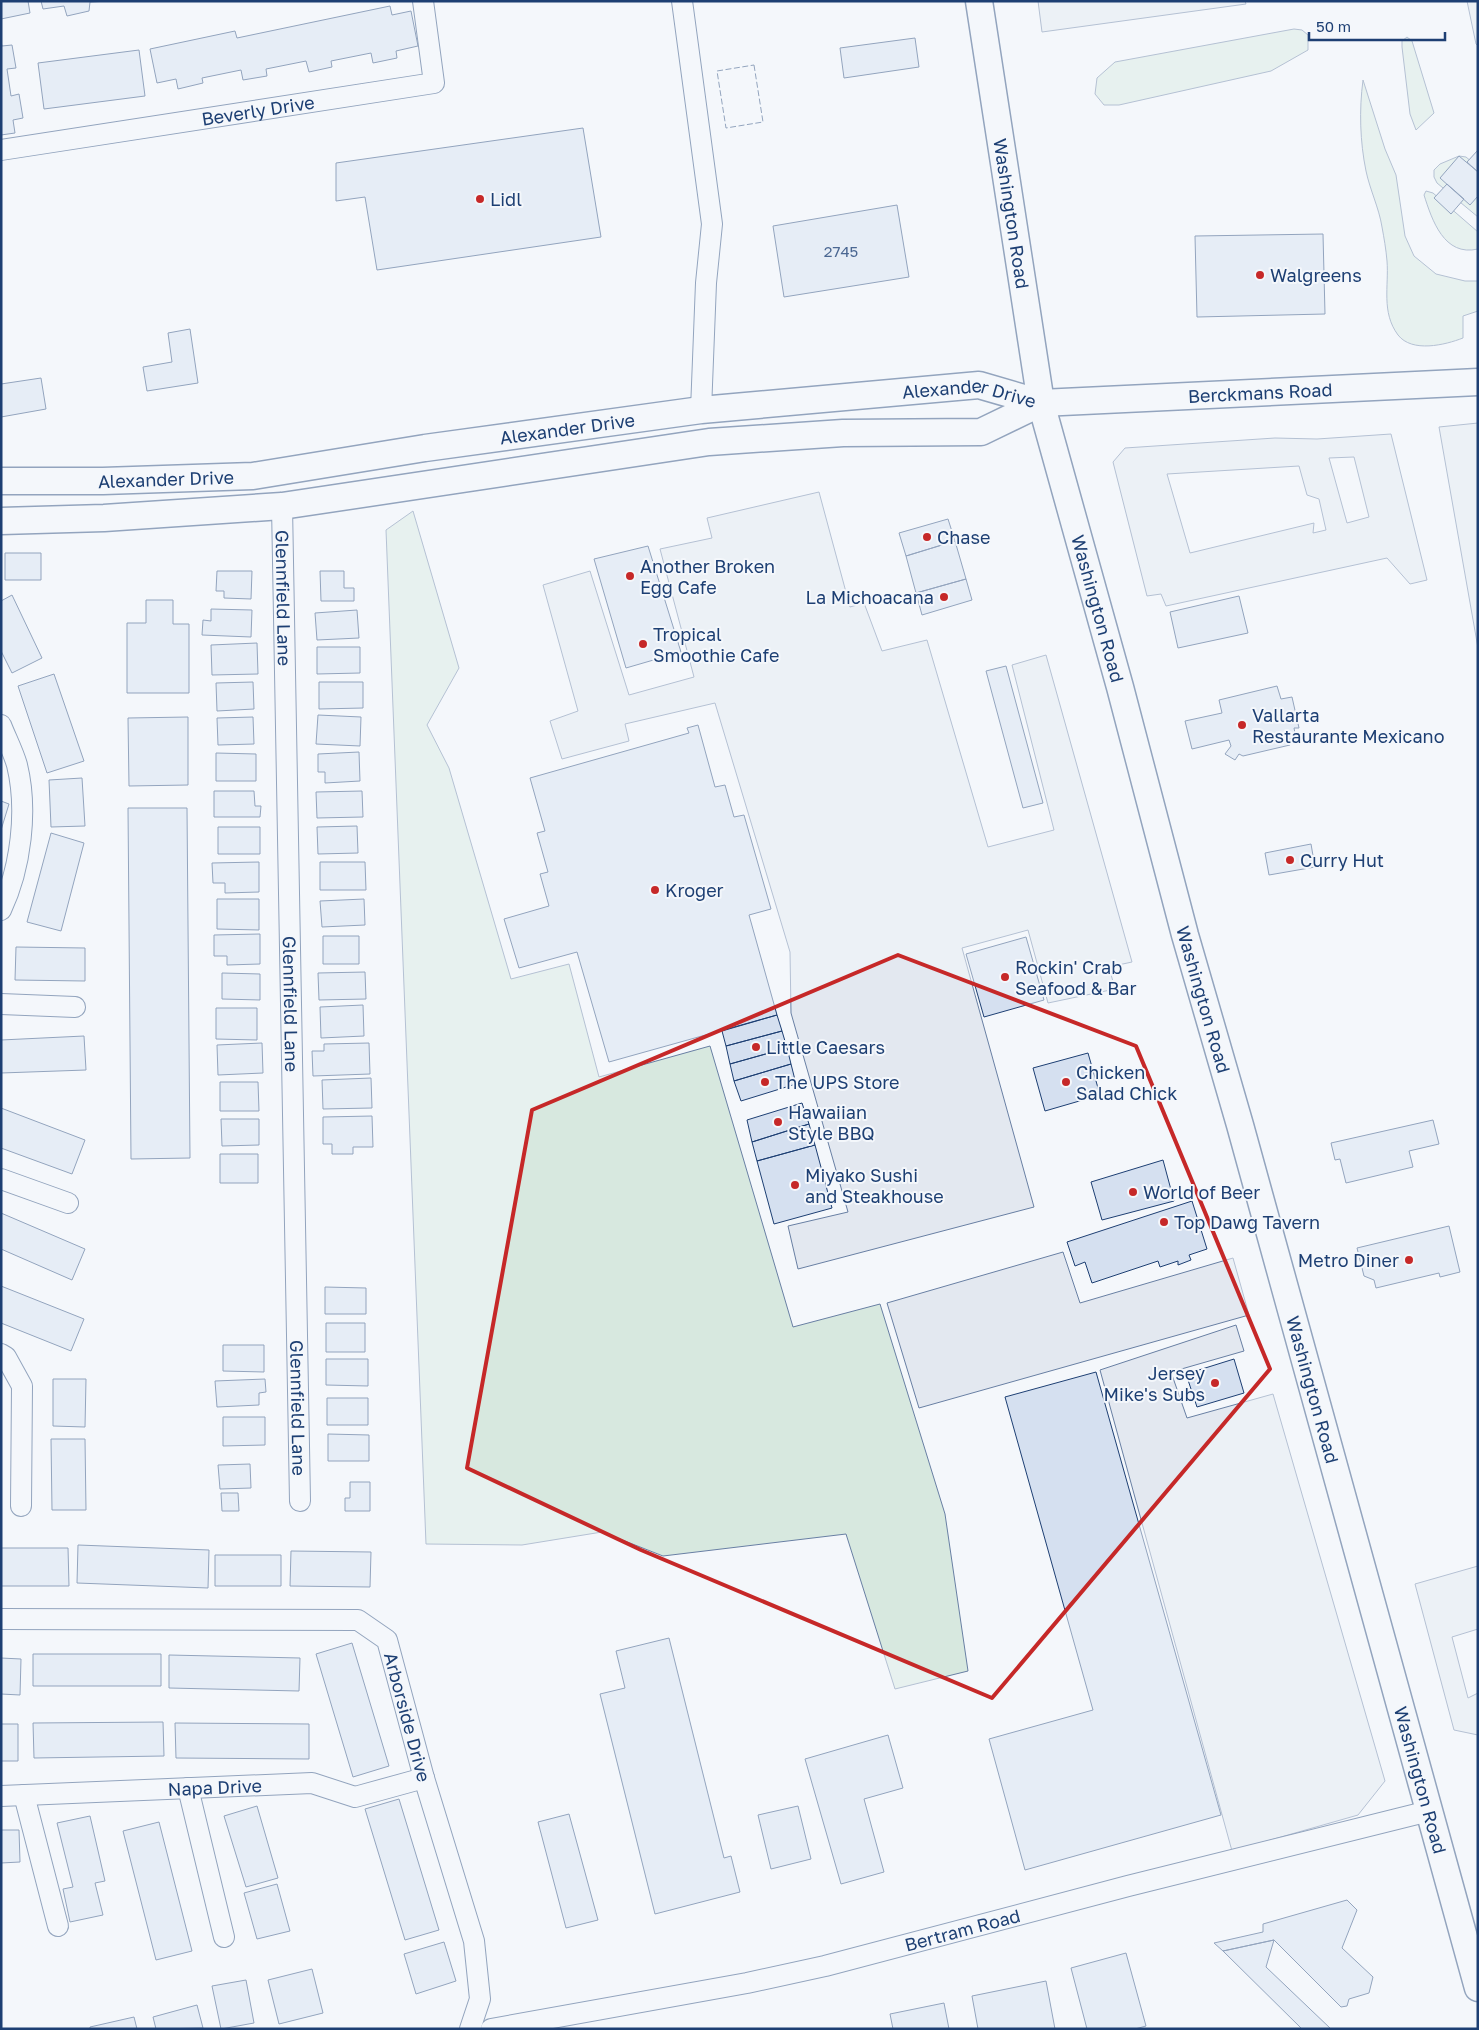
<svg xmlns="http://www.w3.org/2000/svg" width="1479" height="2030" viewBox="0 0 1479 2030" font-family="'Golos Text',sans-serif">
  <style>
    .green { fill: #d7e8df; stroke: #687fa3 }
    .parking { fill: #e3e8f0; stroke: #687fa3; fill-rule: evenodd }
    .building { fill: #d5e0f0; stroke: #1d3f73 }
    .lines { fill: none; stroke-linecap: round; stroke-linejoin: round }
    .minor-casing { stroke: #1d3f73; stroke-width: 22 }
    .major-casing { stroke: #1d3f73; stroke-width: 29 }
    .minor { stroke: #f4f7fb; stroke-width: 20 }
    .major { stroke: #f4f7fb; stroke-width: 26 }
    .fence { stroke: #1d3f73; stroke-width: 1; stroke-dasharray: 6 2.5; stroke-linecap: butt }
    .marked { fill: none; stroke: #c62828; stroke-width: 4; stroke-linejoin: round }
    .poi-dot { fill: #c62828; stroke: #f4f7fb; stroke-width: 2 }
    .labels { text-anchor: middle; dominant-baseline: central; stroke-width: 4; stroke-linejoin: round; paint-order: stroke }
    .number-label { font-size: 15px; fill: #4b6792 }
    .street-label { font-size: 18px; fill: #1d3f73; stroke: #f4f7fb }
    .poi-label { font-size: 18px; fill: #1d3f73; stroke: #f4f7fb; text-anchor: start }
  </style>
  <rect width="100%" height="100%" fill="#f4f7fb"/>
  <path class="green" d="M1294,29L1302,30L1308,35V50L1271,71L1119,105H1104L1095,94L1097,78L1115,62Z
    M1407,37L1412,41L1434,113L1416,130L1410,114L1402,47V41Z
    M1363,80L1385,149L1396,175L1405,236L1414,256L1436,274L1465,281H1478V311L1463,316V338C1445,345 1412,353 1398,335C1381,312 1389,286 1387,261C1386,249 1384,238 1382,227C1379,208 1370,190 1366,171C1360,142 1359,110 1363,80Z
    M1459,156L1466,157L1478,167V217L1437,183L1434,177V170L1440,164Z
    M1426,191L1433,193L1478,232V249C1444,257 1432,220 1424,195Z
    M413,511L459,668L427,725L449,768L511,979L569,964L599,1077L710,1046L793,1327L880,1304L945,1514L968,1671L895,1689L846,1534L663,1556L602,1532L522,1545L426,1544L386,530Z"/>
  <path class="parking" d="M1038,1H1245L1246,4L1042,32Z
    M1467,1H1478V46L1476,44Z
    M1478,423V648L1439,427Z
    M1391,434L1427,580L1410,584L1387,558L1166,606L1161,594L1147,596L1113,462L1125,448L1275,438L1317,439ZM1354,457L1369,517L1347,523L1329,458ZM1299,466L1307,495L1319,499L1326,530L1313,533L1314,523L1190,553L1167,474Z
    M819,492L850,607L864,603L882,651L927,640L988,847L1054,830L1012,665L1046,655L1132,962L1109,967L1115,989L1048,1003L1028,930L962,948L1034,1207L798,1269L788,1226L848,1212L791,1013L790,952L715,703L625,724L629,741L562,759L550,721L578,711L543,585L590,571L629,695L694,677L660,549L712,538L707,518Z
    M1063,1252L1080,1303L1233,1258L1249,1315L919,1408L887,1303Z
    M1236,1325L1244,1351L1171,1372L1187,1418L1273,1394L1385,1781L1358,1815L1232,1851L1100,1370Z
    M1478,1566V1629L1452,1637L1468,1698L1478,1693V1735L1454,1730L1415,1584Z"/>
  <path class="building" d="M1,1H28L30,13L1,19Z
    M41,1H108L90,2L89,11L67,16L64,6L43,9Z
    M390,6L392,15L411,11L418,46L396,51L397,58L373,63L371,53L331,61L332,67L309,72L306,61L266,69L267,76L243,80L241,70L202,78L203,83L178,89L176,79L157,83L150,49L235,31L237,38Z
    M915,38L919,67L844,78L840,48Z
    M1,42L2,46L12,45L16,68L7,69L11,96L19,94L23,118L13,120L15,133L1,135Z
    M139,50L145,96L44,109L38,63Z
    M583,128L601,237L377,270L365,197L336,201V163Z
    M1478,150V172L1467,162Z
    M1459,156L1478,172V196L1470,205L1440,178Z
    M1447,184L1464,199L1451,214L1434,198Z
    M897,205L909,277L784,297L773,226Z
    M1323,234L1325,314L1197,317L1195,236Z
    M190,329L198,383L147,391L143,367L172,362L168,333Z
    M41,378L46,409L1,417V384Z
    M948,519L955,541L906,556L899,533Z
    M955,541L966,579L916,593L906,556Z
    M648,546L681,652L626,668L594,559Z
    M5,553H41V580H5Z
    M217,571H252L251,599L224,598V591H216Z
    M320,571H344V588H354V601H321Z
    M966,579L972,600L922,615L916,593Z
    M12,595L42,658L12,673L1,651V601Z
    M1239,596L1248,633L1178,648L1170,612Z
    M146,600H173V624H189V693H127V623H146Z
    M211,609L252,610L251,637L202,635L203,620L211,621Z
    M357,610L359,638L317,640L315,613Z
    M257,643L258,674L212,675L211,645Z
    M317,647H360V673L317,674Z
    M1006,666L1043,803L1023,808L986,671Z
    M54,674L84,761L47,773L18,686Z
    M253,682L254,709L217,711L216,683Z
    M319,682H363V708L319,709Z
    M1277,686L1281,699L1292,697L1299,728H1294L1296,738L1289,739L1290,745L1243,756L1239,754L1235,760L1225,754L1231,746L1229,740L1192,749L1185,721L1222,713L1219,700Z
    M318,715L361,717L360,746L316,744Z
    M188,717V785L129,786L128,718Z
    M253,717L254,744L218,745L217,718Z
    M698,725L715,787L725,785L734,817L744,815L771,909L749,915L777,1015L609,1062L577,952L519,968L504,919L549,906L540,874L548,872L537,833L545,831L530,778L689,733L687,728Z
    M359,752L360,781L325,783V772H318V754Z
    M216,753L256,754V781H216Z
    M82,778L85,826L51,827L49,780Z
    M214,791H254L255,806H261L260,817H214Z
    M362,791L363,817L317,818L316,792Z
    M1,801L9,804L1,830Z
    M128,808H187L190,1158L131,1159Z
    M357,826L358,853L318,854L317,827Z
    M218,827H260V854H218Z
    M51,833L84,843L61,931L27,922Z
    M1311,844L1315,867L1269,875L1265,853Z
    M259,862V892L225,893V883H213L212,863Z
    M320,862H365L366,890H320Z
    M217,899H259V930L217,929Z
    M364,899L365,925L322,927L320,901Z
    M260,934V964L227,965V956H214V935Z
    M323,936H359V964H323Z
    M1026,937L1044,1000L984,1017L966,954Z
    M16,947L85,948V981L15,980Z
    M365,972L366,999L319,1000L318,973Z
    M222,973L260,974V1000L222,999Z
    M363,1005L364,1036L321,1038L320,1007Z
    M216,1008H257V1040L216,1039Z
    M777,1015L782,1031L726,1046L722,1031Z
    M782,1031L787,1048L730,1064L726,1046Z
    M84,1036L86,1070L1,1073V1040Z
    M262,1043L263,1073L218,1075L217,1045Z
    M369,1043L370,1074L313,1076L312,1051H324V1044Z
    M787,1048L791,1064L734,1081L730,1064Z
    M1088,1053L1100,1095L1045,1111L1033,1068Z
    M791,1064L796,1084L741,1101L734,1081Z
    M371,1078L372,1108L323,1109L322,1080Z
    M220,1082H258L259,1111H220Z
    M802,1103L809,1124L752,1142L747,1120Z
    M1,1108L85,1140L72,1174L1,1148Z
    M372,1116L373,1147H353V1154H332V1144H323V1117Z
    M221,1119H259V1145L222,1146Z
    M1433,1120L1439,1144L1409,1151L1413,1167L1346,1183L1340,1159L1335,1160L1331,1143Z
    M809,1124L815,1145L757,1161L752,1142Z
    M815,1145L832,1208L774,1224L757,1161Z
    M220,1154H258V1183H220Z
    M1163,1160L1174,1201L1102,1220L1091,1182Z
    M1192,1201L1207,1249L1189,1255L1191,1260L1178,1265V1261L1160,1267L1158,1261L1092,1283L1085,1262L1075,1266L1067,1242Z
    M1,1213L85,1249L72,1280L1,1249Z
    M1449,1226L1460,1272L1440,1277L1439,1273L1376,1288L1374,1280L1364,1276L1357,1248Z
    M1,1286L84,1319L71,1351L1,1323Z
    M325,1287L366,1288V1314H325Z
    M326,1323H365V1352H326Z
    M223,1345H264V1372L223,1371Z
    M326,1359H368V1386L326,1385Z
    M1234,1359L1244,1393L1197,1407L1186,1374Z
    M1096,1372L1221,1815L1025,1870L989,1739L1093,1710L1005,1397Z
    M53,1379H86L85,1427L53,1426Z
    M265,1379L266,1392L259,1393V1405L217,1407L215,1381Z
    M327,1398H368V1425H327Z
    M223,1417H265V1445L223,1446Z
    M328,1434L369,1435V1461H328Z
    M51,1439H85L86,1510H52Z
    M250,1464L251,1488L220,1489L218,1465Z
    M350,1482H370V1511H345V1498H350Z
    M221,1493H238L239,1511H222Z
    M78,1545L209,1550L208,1588L77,1583Z
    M1,1548H68L69,1586H1Z
    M291,1551L371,1552L370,1587L290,1586Z
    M215,1555H281V1586H215Z
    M669,1638L724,1858L731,1856L740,1892L655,1914L600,1694L625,1688L616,1651Z
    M352,1643L389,1766L353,1777L316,1654Z
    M33,1654H161V1686H33Z
    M169,1655L300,1658L299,1691L169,1688Z
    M1,1658L21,1659L20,1695L1,1694Z
    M163,1722L164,1756L34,1758L33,1723Z
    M175,1723L309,1724V1759L176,1758Z
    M1,1724H18V1761H1Z
    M888,1735L903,1788L864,1799L884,1872L841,1884L805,1759Z
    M399,1799L439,1930L405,1940L365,1809Z
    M257,1806L278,1878L246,1887L224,1816Z
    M798,1806L811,1859L771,1869L758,1815Z
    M569,1814L598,1920L566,1928L538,1822Z
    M90,1816L105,1881L95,1883L103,1915L70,1922L63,1889L73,1887L57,1823Z
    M159,1822L192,1951L156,1960L123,1831Z
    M1,1830H19L20,1862L1,1863Z
    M277,1884L290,1931L257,1939L244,1893Z
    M1347,1900L1357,1910L1342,1948L1373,1977L1369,1993L1349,1999L1347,2006L1341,2007L1274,1940L1223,1951L1214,1943L1263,1932V1924Z
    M1274,1940L1266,1967L1331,2029H1302L1223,1951Z
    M444,1942L456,1981L416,1994L404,1954Z
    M1126,1953L1146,2026L1135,2029H1087L1071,1968Z
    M312,1969L323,2013L279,2024L268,1980Z
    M246,1980L254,2023L221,2029L212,1986Z
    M1046,1981L1055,2029H978L972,1996Z
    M944,2003L949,2029H893L890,2014Z
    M197,2005L203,2028L156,2029L153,2017Z
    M134,2017L137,2029H90V2027Z"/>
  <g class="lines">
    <g class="minor-casing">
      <g id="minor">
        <path d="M682,1L712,224L706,283L701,410"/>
        <path id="s1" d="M1,150L434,83L423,1"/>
        <path id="s2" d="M282,506L300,1501"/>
        <path d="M1,725C6,738 13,751 17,765C28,810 21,868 1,910"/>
        <path d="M1,1004L75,1007"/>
        <path d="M1,1179L68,1203"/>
        <path d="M1,1354L6,1357L22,1386L21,1506"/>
        <path id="s3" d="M1,1619L358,1620L387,1640L424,1778L474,1941L480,1999L470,2029"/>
        <path d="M188,1788L224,1937"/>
        <path d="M24,1795L58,1926"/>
        <path id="s4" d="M1,1796L312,1783L355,1797L424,1778"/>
        <path id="s5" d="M491,2029L747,1983L825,1966L1128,1886L1429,1811"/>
      </g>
    </g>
    <g class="major-casing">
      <g id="major">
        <path id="s6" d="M979,1L1041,403L1120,687L1185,935L1240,1125L1478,1988"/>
        <path id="s7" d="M1,481H103L253,476L425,448L701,410L979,385L1041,403L1478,382"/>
        <path d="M1,521L104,518L282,506L709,442L843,433L981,432L1041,403"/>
      </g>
    </g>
    <use href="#minor" class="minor"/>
    <use href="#major" class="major"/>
    <path class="fence" d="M754,65L763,122L726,128L717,71Z"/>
  </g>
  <path d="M0 0H1479V2030H0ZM898,955L1136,1046L1270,1369L992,1698L641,1550L467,1468L532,1110Z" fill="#f4f7fb" fill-opacity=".55" fill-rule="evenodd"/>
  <path class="marked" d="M898,955L1136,1046L1270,1369L992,1698L641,1550L467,1468L532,1110Z"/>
  <g class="poi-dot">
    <circle cx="480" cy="199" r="5"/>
    <circle cx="1260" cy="275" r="5"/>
    <circle cx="927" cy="537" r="5"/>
    <circle cx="630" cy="576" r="5"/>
    <circle cx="944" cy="597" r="5"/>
    <circle cx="643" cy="644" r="5"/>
    <circle cx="1242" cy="725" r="5"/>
    <circle cx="1290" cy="860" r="5"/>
    <circle cx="655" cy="890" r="5"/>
    <circle cx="1005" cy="977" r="5"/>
    <circle cx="756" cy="1047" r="5"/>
    <circle cx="765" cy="1082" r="5"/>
    <circle cx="1066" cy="1082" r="5"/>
    <circle cx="778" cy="1122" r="5"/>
    <circle cx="795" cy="1185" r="5"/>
    <circle cx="1133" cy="1192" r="5"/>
    <circle cx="1164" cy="1222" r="5"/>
    <circle cx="1409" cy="1260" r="5"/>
    <circle cx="1215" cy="1383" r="5"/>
  </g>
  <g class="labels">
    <g class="number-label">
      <text x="841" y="251">2745</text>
    </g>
    <g class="street-label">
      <text stroke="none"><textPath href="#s1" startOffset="260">Beverly Drive</textPath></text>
      <text stroke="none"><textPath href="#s6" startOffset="215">Washington Road</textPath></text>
      <text stroke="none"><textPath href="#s7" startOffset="1268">Berckmans Road</textPath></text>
      <text stroke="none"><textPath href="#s7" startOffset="975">Alexander Drive</textPath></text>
      <text stroke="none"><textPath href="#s7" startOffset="570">Alexander Drive</textPath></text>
      <text stroke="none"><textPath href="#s7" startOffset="165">Alexander Drive</textPath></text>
      <text stroke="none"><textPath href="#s2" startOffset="92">Glennfield Lane</textPath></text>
      <text stroke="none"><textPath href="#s6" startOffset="620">Washington Road</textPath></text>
      <text stroke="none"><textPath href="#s6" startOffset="1025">Washington Road</textPath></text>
      <text stroke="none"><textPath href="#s2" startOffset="498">Glennfield Lane</textPath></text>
      <text stroke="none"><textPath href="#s6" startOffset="1430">Washington Road</textPath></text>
      <text stroke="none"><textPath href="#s2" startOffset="902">Glennfield Lane</textPath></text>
      <text stroke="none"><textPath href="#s3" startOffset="472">Arborside Drive</textPath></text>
      <text stroke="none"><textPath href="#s6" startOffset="1835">Washington Road</textPath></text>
      <text stroke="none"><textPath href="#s4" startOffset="214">Napa Drive</textPath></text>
      <text stroke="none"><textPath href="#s5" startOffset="482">Bertram Road</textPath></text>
    </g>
    <g class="poi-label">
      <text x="490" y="199">Lidl</text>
      <text x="1270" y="275">Walgreens</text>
      <text x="937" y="537">Chase</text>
      <text x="640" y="566">Another Broken<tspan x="640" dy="21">Egg Cafe</tspan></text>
      <text x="934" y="597" text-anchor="end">La Michoacana</text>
      <text x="653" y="634">Tropical<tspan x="653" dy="21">Smoothie Cafe</tspan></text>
      <text x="1252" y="715">Vallarta<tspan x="1252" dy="21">Restaurante Mexicano</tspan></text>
      <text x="1300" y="860">Curry Hut</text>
      <text x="665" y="890">Kroger</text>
      <text x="1015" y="967">Rockin' Crab<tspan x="1015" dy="21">Seafood &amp; Bar</tspan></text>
      <text x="766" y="1047">Little Caesars</text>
      <text x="1076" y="1072">Chicken<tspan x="1076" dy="21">Salad Chick</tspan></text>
      <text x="775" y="1082">The UPS Store</text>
      <text x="788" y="1112">Hawaiian<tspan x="788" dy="21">Style BBQ</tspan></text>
      <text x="805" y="1175">Miyako Sushi<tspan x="805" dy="21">and Steakhouse</tspan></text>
      <text x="1143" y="1192">World of Beer</text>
      <text x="1174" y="1222">Top Dawg Tavern</text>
      <text x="1399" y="1260" text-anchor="end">Metro Diner</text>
      <text x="1205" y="1373" text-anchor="end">Jersey<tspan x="1205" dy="21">Mike's Subs</tspan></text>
    </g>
  </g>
  <rect width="1479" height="2030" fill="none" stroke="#1d3f73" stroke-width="5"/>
  <path d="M1309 32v8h136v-8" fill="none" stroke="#1d3f73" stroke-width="2.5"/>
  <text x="1316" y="32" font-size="15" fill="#1d3f73" stroke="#f4f7fb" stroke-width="4" paint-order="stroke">50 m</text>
</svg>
